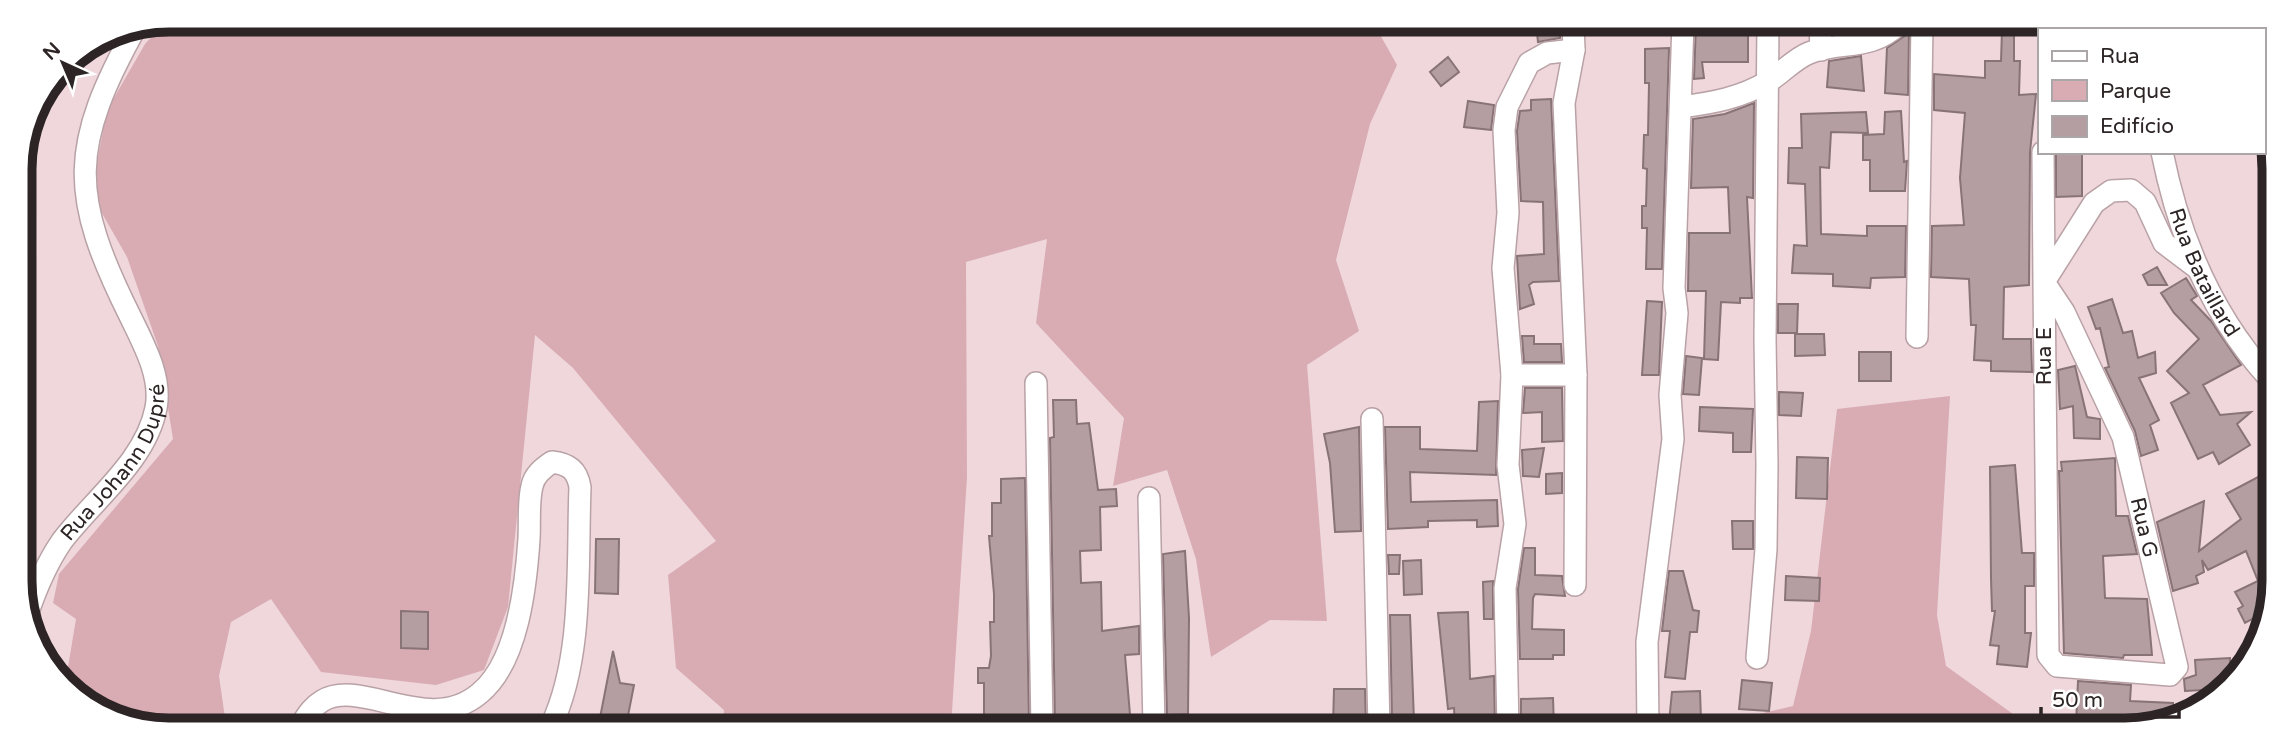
<svg xmlns="http://www.w3.org/2000/svg" width="2293" height="749" viewBox="0 0 2293 749" font-family="'Varela Round',sans-serif">
  <style>
    .green { fill: #d9acb4 }
    .building { fill: #b49ea2; stroke: #887377; stroke-width: 2 }
    .lines { fill: none; stroke-linecap: round; stroke-linejoin: round }
    .minor-casing { stroke: #b9a2a6; stroke-width: 24 }
    .path { stroke: #857578; stroke-width: 3.5; stroke-dasharray: 5 3.5; stroke-linecap: butt }
    .minor { stroke: #fff; stroke-width: 21 }
    .labels { text-anchor: middle; dominant-baseline: central; stroke-width: 5; stroke-linejoin: round; paint-order: stroke }
    .street-label { font-size: 21px; fill: #2c2425; stroke: #fff }
    .rim { fill: none; stroke: #2c2425; stroke-width: 9 }
  </style>
  <rect width="100%" height="100%" fill="#efd7dc"/>
  <path class="green" d="M167,20L1373,22L1397,65L1370,124L1336,260L1359,331L1307,365L1327,621L1270,620L1211,657L1196,559L1167,470L1113,486L1124,418L1036,323L1047,239L966,262L967,477L951,727L723,726L724,710L676,668L668,575L716,541L573,368L535,335L508,607L484,670L436,685L321,672L271,599L231,622L219,676L226,725H130L65,685L76,619L53,603L59,574L173,439L158,346L127,257L91,194L107,110L145,44Z
    M1950,396L1937,615L1946,666L2034,729L1729,728L1742,718L1793,706L1811,631L1837,409Z"/>
  <path class="building" d="M1536,23H1560V38L1538,42Z
    M1696,23H1748V62H1702L1704,78L1694,79Z
    M1833,24H1859V30L1834,34Z
    M2002,30L2014,31V61H2020L2019,95L2036,94L2030,152L2029,285L2004,287L2003,339H2031L2032,372L1991,371V361L1974,360L1976,325H1971L1969,279L1931,277L1932,226L1964,225L1960,178L1965,113L1934,110V74L1985,78V61H2001Z
    M1909,33L1908,95L1885,93L1887,48Z
    M1669,48L1662,269H1646L1647,228H1642V206H1646L1647,169L1643,168L1644,135H1648L1649,83H1645V49Z
    M1861,56L1864,91L1827,87L1829,61Z
    M1448,57L1459,72L1441,86L1430,72Z
    M1551,99L1559,281L1533,282L1529,285L1534,304L1520,309L1517,256L1544,254L1543,202L1521,201L1517,131L1520,111L1531,110V100Z
    M1468,101L1494,105L1491,130L1464,127Z
    M1754,103L1753,198L1747,197L1752,298H1740V303L1721,302L1718,360L1704,359L1706,291H1688L1689,233H1730L1728,187L1691,188L1693,119L1725,114Z
    M1901,111L1904,162L1907,161L1905,191H1870V160H1863V135L1884,134L1885,112Z
    M1866,112L1868,133L1831,132L1829,168L1820,167L1821,234L1867,236V226H1906L1905,277L1871,278L1870,288L1833,286V274L1792,273L1794,245L1807,246L1805,184L1788,183L1789,148H1802L1801,114Z
    M2056,152H2082V196L2056,197Z
    M2157,267L2167,285H2148L2143,275Z
    M2186,278L2197,296L2191,300L2211,321L2241,365L2203,385L2220,415L2251,412L2237,424L2250,445L2219,464L2213,452L2198,459L2171,403L2189,393L2167,371L2199,339L2174,313L2161,293Z
    M2112,299L2123,333L2132,331L2138,358L2155,352L2156,373L2139,378L2159,420L2150,425L2158,450L2141,456L2135,431L2105,368L2109,367L2100,328L2096,329L2088,307Z
    M1647,301L1662,302L1659,375H1642Z
    M1778,304H1798L1797,333H1778Z
    M1795,334H1824L1825,355L1795,356Z
    M1522,336H1534V344H1561L1562,362H1524Z
    M1859,352H1891V381H1859Z
    M1686,356L1702,358L1699,395L1683,394Z
    M2075,366L2087,417L2100,419V439L2074,438L2073,406L2060,409L2058,370Z
    M1525,388H1562L1563,441L1542,442V412L1523,413Z
    M1779,392L1803,393L1801,416L1779,415Z
    M1053,400H1076L1077,424L1089,423L1098,490L1116,489L1117,506L1100,507L1101,550L1080,551L1081,583L1101,582L1102,631L1139,626V654L1125,655L1131,727L1055,724L1050,438L1054,437Z
    M1498,401L1496,475L1410,472L1411,502L1497,500L1498,526L1477,527V520L1428,521V527L1388,529L1385,427H1420V449L1477,451L1479,402Z
    M1700,407L1753,409L1751,452H1733V433L1699,431Z
    M1359,427L1361,531L1335,532L1330,463L1324,434Z
    M1544,448L1539,477L1523,476L1522,450Z
    M1797,457L1828,458L1827,499L1796,498Z
    M2115,458L2116,516H2128L2137,554L2103,556L2105,598L2147,599L2152,655H2124L2123,658L2064,653L2059,471H2062L2061,462Z
    M2015,465L2022,553H2034V586H2025V633H2031L2027,667L1997,664L1999,646L1990,645L1995,611H1992L1991,578L1990,467Z
    M1562,473V493L1546,494V474Z
    M2258,477L2269,492V610L2245,623L2238,609L2243,606L2235,592L2258,581L2246,551L2208,570L2202,560L2204,572L2196,576L2198,583L2173,591L2157,522L2204,501L2199,551L2241,519L2226,494Z
    M1025,478L1029,725H990V719H984V683H978V668H989L991,656L990,622H994V594L989,536H992V503H1001V479Z
    M1732,521H1753V549H1733Z
    M596,539H619L618,594L595,593Z
    M1524,548H1535V575L1562,576L1565,596L1535,594L1533,598L1532,629L1564,630V655H1553V659H1520L1518,589Z
    M1185,551L1189,618L1188,714L1167,715L1163,554Z
    M1388,555H1400L1399,574H1389Z
    M1421,560L1422,594L1404,595L1403,561Z
    M1669,571H1683L1693,610L1699,611L1697,632H1690L1685,679L1665,677L1670,631H1662Z
    M1786,576L1820,578L1819,601L1785,600Z
    M1493,581V619H1484L1483,582Z
    M401,611L428,612V649L401,648Z
    M1468,612L1470,679L1494,676L1495,728H1455L1454,708L1448,709L1438,613Z
    M1390,615H1410L1414,721L1393,722L1392,718Z
    M613,651L620,683L634,685L626,726L599,723Z
    M2230,658V677L2222,689L2185,691L2184,679L2196,675L2195,660Z
    M1742,680L1772,683L1769,711L1739,709Z
    M2078,681L2131,685L2130,701L2173,703V714L2134,729H2108V725L2076,724Z
    M1334,689H1365L1366,728L1333,727Z
    M1700,691L1701,720L1669,722L1672,692Z
    M1553,698L1554,728H1521V699Z"/>
  <g class="lines">
    <g class="minor-casing">
      <g id="minor">
        <path d="M1573,23L1574,50L1564,103L1576,375L1575,585"/>
        <path d="M1820,24L1821,50"/>
        <path d="M2133,24L2134,30"/>
        <path d="M1681,107C1712,103 1741,98 1769,81C1782,73 1794,59 1809,53C1842,40 1869,52 1899,24"/>
        <path id="s1" d="M2043,152L2044,282L2064,312L2123,437L2177,667L2170,675L2057,666L2048,655L2044,282L2094,203L2111,191L2131,190L2145,202L2164,243L2197,268"/>
        <path id="s2" d="M2162,152C2179,237 2211,315 2270,379"/>
        <path d="M1917,337L1922,24"/>
        <path d="M1512,375H1576"/>
        <path d="M1036,383L1042,727"/>
        <path d="M1372,419L1379,728"/>
        <path d="M1149,498L1154,727"/>
        <path id="s3" d="M26,618C35,591 46,564 62,541C93,500 146,461 156,408C162,377 144,345 131,318C69,194 69,147 137,25"/>
        <path d="M1757,658L1766,549L1767,465L1765,339L1768,23"/>
        <path d="M301,725C307,716 312,707 322,701C362,677 429,737 480,693C518,662 526,585 529,539C530,522 528,502 532,486C534,475 543,468 552,462C569,464 577,470 580,487C577,563 584,657 551,726"/>
        <path d="M1508,728L1505,588L1515,524L1508,465L1512,375L1503,268L1508,213L1504,130L1507,107L1529,63L1547,53L1574,50"/>
        <path d="M1648,728L1647,642L1673,439L1670,395L1677,313L1674,288L1683,23"/>
      </g>
    </g>
    <path class="path" d="M2269,453L2264,428L2270,417"/>
    <use href="#minor" class="minor"/>
  </g>
  <g class="labels">
    <g class="street-label">
      <text stroke="none"><textPath href="#s2" startOffset="128">Rua Bataillard</textPath></text>
      <text transform="translate(2044 356) rotate(-90)">Rua E</text>
      <text stroke="none"><textPath href="#s3" startOffset="182">Rua Johann Dupré</textPath></text>
      <text stroke="none"><textPath href="#s1" startOffset="397">Rua G</textPath></text>
    </g>
  </g>
  <path d="M0 0H2293V749H0ZM169 32H2125A137 137 0 0 1 2262 169V581A137 137 0 0 1 2125 718H169A137 137 0 0 1 32 581V169A137 137 0 0 1 169 32Z" fill="#fff" fill-rule="evenodd"/>
  <path class="rim" d="M169 32H2125A137 137 0 0 1 2262 169V581A137 137 0 0 1 2125 718H169A137 137 0 0 1 32 581V169A137 137 0 0 1 169 32Z"/>
  <rect x="2038" y="28" width="228" height="126" fill="#ffffff" stroke="#aba7a8" stroke-width="2"/>
  <rect x="2052" y="51" width="35" height="10" fill="#ffffff" stroke="#aba7a8" stroke-width="2"/>
  <text x="2100" y="63" font-size="21" fill="#2c2425">Rua</text>
  <rect x="2052" y="80" width="35" height="21" fill="#d9acb4" stroke="#aba7a8" stroke-width="2"/>
  <text x="2100" y="98" font-size="21" fill="#2c2425">Parque</text>
  <rect x="2052" y="116" width="35" height="21" fill="#b49ea2" stroke="#aba7a8" stroke-width="2"/>
  <text x="2100" y="133" font-size="21" fill="#2c2425">Edifício</text>
  <g transform="translate(63 63) rotate(316)" stroke="#ffffff" stroke-width="5" paint-order="stroke">
  <path d="M0-5L12 26L0 18L-12 26Z" fill="#2c2425"/>
  <text y="-10" font-size="19" font-weight="bold" text-anchor="middle" fill="#2c2425">N</text>
  </g>
  <path d="M2041 707v10h138v-10" fill="none" stroke="#2c2425" stroke-width="3.5"/>
  <text x="2052" y="707" font-size="21" fill="#2c2425" stroke="#ffffff" stroke-width="5" paint-order="stroke">50 m</text>
</svg>
